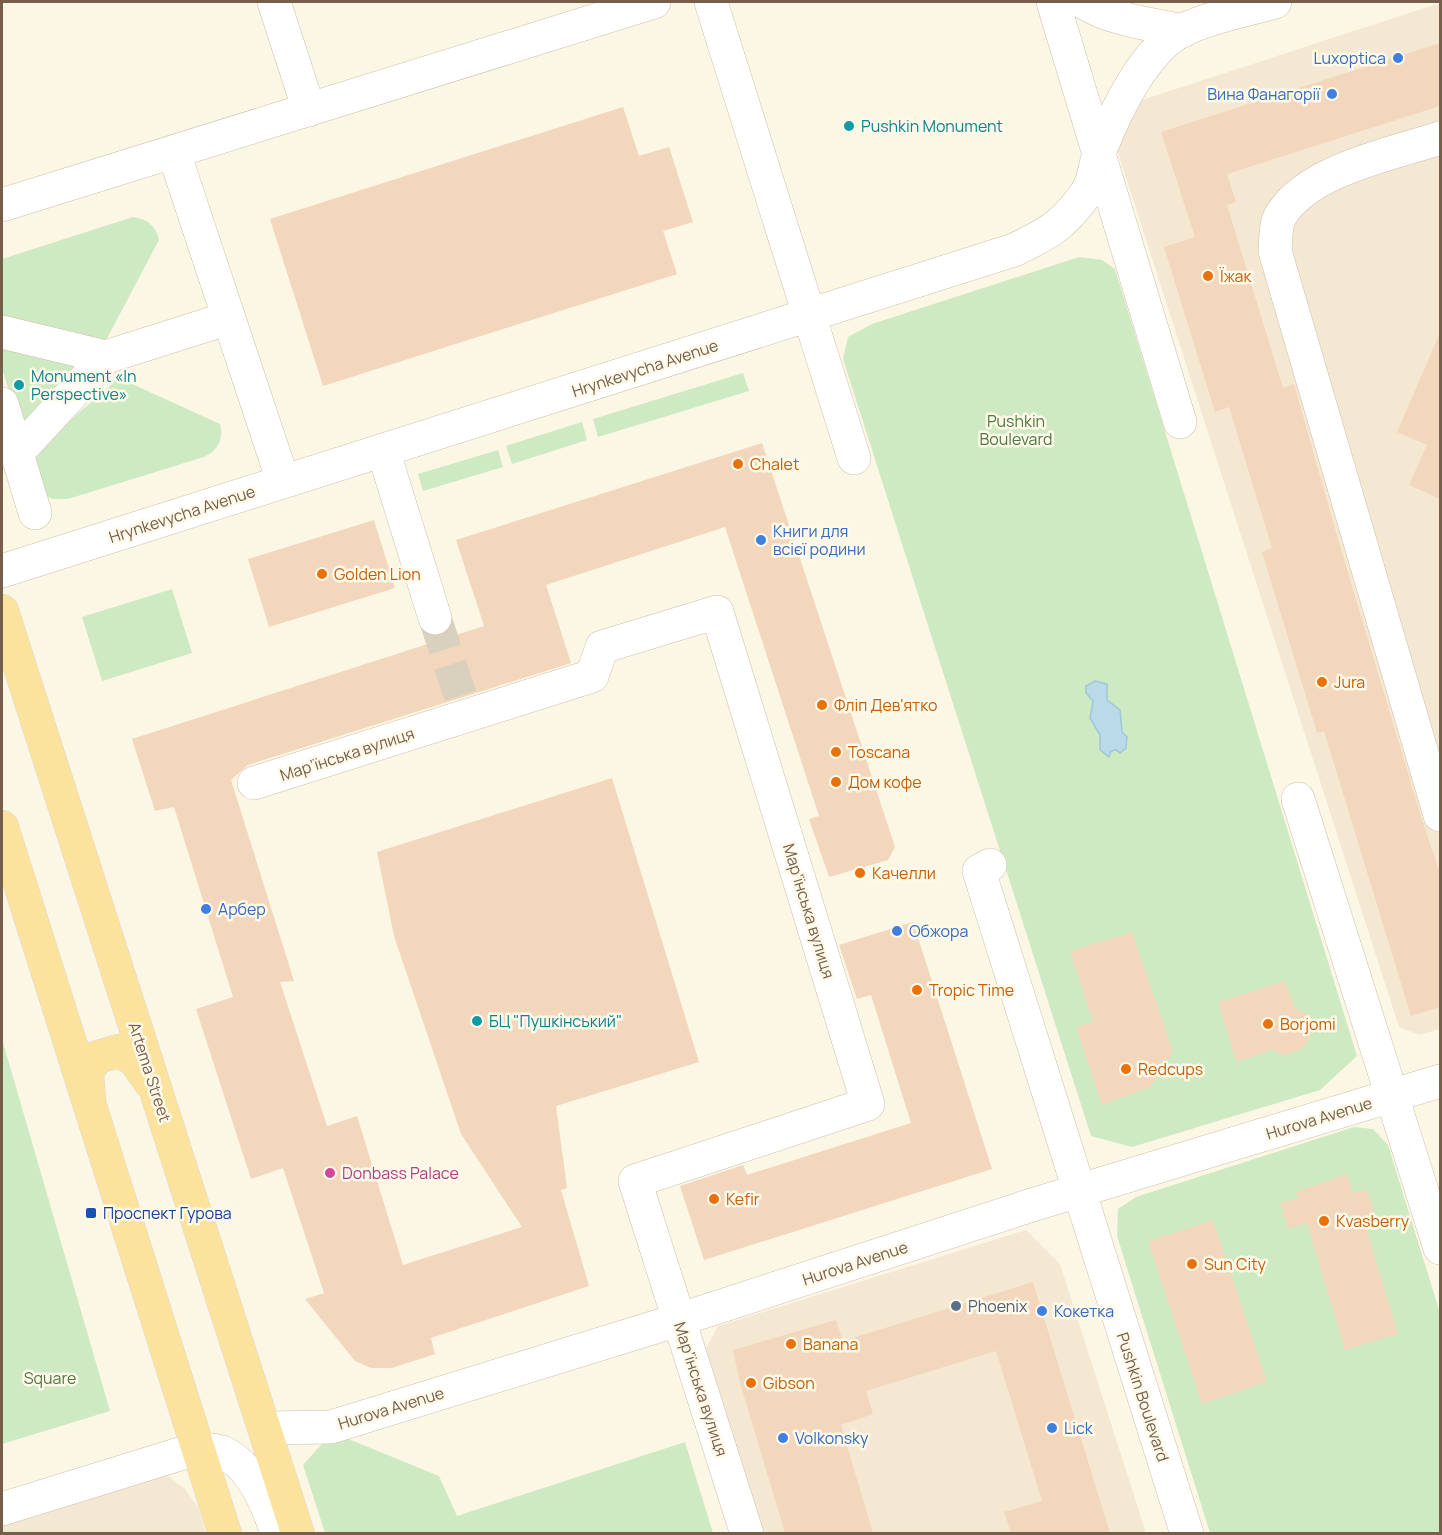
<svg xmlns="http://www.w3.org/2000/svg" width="1442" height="1535" viewBox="0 0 1442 1535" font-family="Manrope,sans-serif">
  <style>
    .residential { fill: #f4e8d3 }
    .green { fill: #ceeac3 }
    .water { fill: #b9dae6; stroke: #9fc8d8; stroke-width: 1.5 }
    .building { fill: #f2d7bc }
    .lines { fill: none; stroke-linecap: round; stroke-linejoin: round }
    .minor-tunnel { stroke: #dad0be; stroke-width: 33; stroke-dasharray: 33 16; stroke-linecap: butt }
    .minor-casing { stroke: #cebeab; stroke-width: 34 }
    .major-casing { stroke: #ded8d4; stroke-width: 34 }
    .minor { stroke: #fff; stroke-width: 33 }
    .major { stroke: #fbe29d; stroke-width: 33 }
    .shop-dot { fill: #3f7fe0; stroke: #fff9ea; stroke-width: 2 }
    .culture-dot { fill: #0f9aa8; stroke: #fff9ea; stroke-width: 2 }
    .food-dot { fill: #e8710a; stroke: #fff9ea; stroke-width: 2 }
    .hotel-dot { fill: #d1479c; stroke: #fff9ea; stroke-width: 2 }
    .transit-dot { fill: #1a4fb4; stroke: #fff9ea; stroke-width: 2 }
    .service-dot { fill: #5c6f8a; stroke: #fff9ea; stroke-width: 2 }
    .labels { text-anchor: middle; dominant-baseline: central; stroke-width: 5; stroke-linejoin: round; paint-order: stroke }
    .shop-label { font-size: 16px; fill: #366cbe; stroke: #fff9ea; text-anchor: start }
    .culture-label { font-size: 16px; fill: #0d838f; stroke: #fff9ea; text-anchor: start }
    .food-label { font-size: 16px; fill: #c56008; stroke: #fff9ea; text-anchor: start }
    .street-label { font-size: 16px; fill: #755e4a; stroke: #fff9ea }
    .park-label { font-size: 16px; fill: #4c7a42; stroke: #fff9ea }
    .hotel-label { font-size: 16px; fill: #b23c85; stroke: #fff9ea; text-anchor: start }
    .transit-label { font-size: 16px; fill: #164399; stroke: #fff9ea; text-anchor: start }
    .service-label { font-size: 16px; fill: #4e5e75; stroke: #fff9ea; text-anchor: start }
  </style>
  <rect width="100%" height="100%" fill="#fcf6e4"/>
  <path class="residential" d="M1440,3V1029L1419,1035L1399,1027L1105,112Z
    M1026,1230L1060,1264L1146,1533H760L703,1355L718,1326Z
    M167,1475L185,1489L198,1507L206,1533L2,1534V1525Z"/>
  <path class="green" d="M133,217C147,219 156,225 159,240L104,344L2,321V259Z
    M1079,257L1102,260L1115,269L1357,1056L1320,1090L1132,1147L1091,1136L843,359L848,337L872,324Z
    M2,341L74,354L81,378L20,429L2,368Z
    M743,373L749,391L598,437L593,419Z
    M119,378L220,424C224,438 218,451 204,457L68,499H52L45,495L30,455Z
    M582,422L587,440L512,464L506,446Z
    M498,450L503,467L423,491L418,474Z
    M172,589L192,653L102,681L82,617Z
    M2,1039L110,1411L2,1444Z
    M1354,1127L1373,1129L1388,1145L1440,1313V1533H1210L1117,1236L1118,1209L1136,1197Z
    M346,1438L439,1476L457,1516L685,1442L713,1533H325L303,1465L322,1444Z"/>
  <path class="water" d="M1095,681L1107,684V700L1120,710L1122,732L1127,737L1126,748L1120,753L1116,750L1111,751L1109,757L1100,750V735L1090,718L1093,701L1086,693V686Z"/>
  <path class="building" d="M1440,43V106L1227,174L1236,202L1227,205L1283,388L1294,384L1340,546L1422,820L1440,873V1007L1411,1016L1324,731L1317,733L1262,552L1272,548L1229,407L1215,412L1164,247L1195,237L1161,132Z
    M623,107L639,156L669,147L693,222L663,231L677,274L323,386L270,219Z
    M1440,333V499L1409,485L1427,445L1397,432Z
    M762,443L895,847L888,860L829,877L809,819L819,816L725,527L546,585L571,663L248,765L231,780L294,981L280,982L327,1126L357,1116L403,1265L522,1227L461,1134L394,936L377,852L612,778L699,1062L556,1106L567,1188L561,1190L589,1286L431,1338L435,1354L392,1368H371L355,1361L305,1299L324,1293L283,1168L251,1179L196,1009L233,997L174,807L155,811L132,739L484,626L456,540Z
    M374,520L395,588L269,627L248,559Z
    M913,922L992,1169L704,1260L680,1186L743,1165L747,1175L911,1123L871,995L857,999L839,945Z
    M1132,932L1173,1052L1150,1087L1102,1105L1076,1027L1093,1022L1070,951Z
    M1285,981L1295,1008L1310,1016L1312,1033L1303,1049L1283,1055L1273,1050L1236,1062L1218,1002Z
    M1347,1174L1353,1193L1366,1189L1375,1214L1363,1218L1398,1334L1345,1350L1307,1223L1288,1229L1280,1203L1298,1198L1296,1192Z
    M1213,1220L1267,1382L1202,1404L1148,1241Z
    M1033,1282L1110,1533H1011L1004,1512L1042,1501L996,1351L866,1391L873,1414L841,1425L873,1533H785L740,1383L733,1350L836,1320L843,1341Z"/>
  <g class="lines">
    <path class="minor-tunnel" d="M435,618L467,716"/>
    <g class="minor-casing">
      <path id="minor" d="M274,2L309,110
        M711,2L854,458
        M1053,2L1180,422
        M1083,2C1112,20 1150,24 1183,31
        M1440,138C1392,154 1308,170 1281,215C1275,224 1276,241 1275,251L1440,815
        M174,153L283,481
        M2,205L654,2
        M2,332L106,357
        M2,404L35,513
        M383,450L435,618
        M17,453L106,357L229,318
        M2,571L1014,250C1045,235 1060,228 1082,199C1096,182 1093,167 1101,148C1116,110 1145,49 1183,30C1210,17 1247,10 1275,2
        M254,783L592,676L602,647L717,612L868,1104L635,1181L747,1534
        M1298,799L1440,1248
        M990,865L979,871L1187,1534
        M266,1428L331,1427L678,1320L1032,1205L1440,1081
        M2,1509L199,1448C206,1449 215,1450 222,1452C252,1465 268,1505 277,1534"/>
    </g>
    <g class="major-casing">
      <path id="major" d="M2,611L298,1534
        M2,827L225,1534
        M89,1097L87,1074L95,1058L118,1051L134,1059L150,1082"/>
    </g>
    <use href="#minor" class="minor"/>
    <use href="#major" class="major"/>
  </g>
  <g class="shop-dot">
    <circle cx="1398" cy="58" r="6"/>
    <circle cx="1332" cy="94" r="6"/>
    <circle cx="761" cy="540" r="6"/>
    <circle cx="206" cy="909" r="6"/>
    <circle cx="897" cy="931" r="6"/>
    <circle cx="1042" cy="1311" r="6"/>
    <circle cx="1052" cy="1428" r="6"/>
    <circle cx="783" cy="1438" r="6"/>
  </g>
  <g class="culture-dot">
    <circle cx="849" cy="126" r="6"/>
    <circle cx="19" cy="385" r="6"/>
    <circle cx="477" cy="1021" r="6"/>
  </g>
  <g class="food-dot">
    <circle cx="1208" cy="276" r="6"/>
    <circle cx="738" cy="464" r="6"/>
    <circle cx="322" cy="574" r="6"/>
    <circle cx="1322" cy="682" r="6"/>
    <circle cx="822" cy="705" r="6"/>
    <circle cx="836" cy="752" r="6"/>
    <circle cx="836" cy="782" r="6"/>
    <circle cx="860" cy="873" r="6"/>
    <circle cx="917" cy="990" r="6"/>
    <circle cx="1268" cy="1024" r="6"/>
    <circle cx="1126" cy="1069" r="6"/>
    <circle cx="714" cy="1199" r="6"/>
    <circle cx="1324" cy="1221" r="6"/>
    <circle cx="1192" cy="1264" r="6"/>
    <circle cx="791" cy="1344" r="6"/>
    <circle cx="751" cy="1383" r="6"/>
  </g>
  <circle class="hotel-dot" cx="330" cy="1173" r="6"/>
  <rect class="transit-dot" x="85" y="1207" width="12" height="12" rx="3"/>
  <circle class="service-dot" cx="956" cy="1306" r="6"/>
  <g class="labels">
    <g class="shop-label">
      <text x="1386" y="58" text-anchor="end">Luxoptica</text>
      <text x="1320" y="94" text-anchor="end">Вина Фанагорії</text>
      <text x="773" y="531">Книги для<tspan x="773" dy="18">всієї родини</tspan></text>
      <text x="218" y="909">Арбер</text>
      <text x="909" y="931">Обжора</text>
      <text x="1054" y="1311">Кокетка</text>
      <text x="1064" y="1428">Lick</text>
      <text x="795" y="1438">Volkonsky</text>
    </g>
    <g class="culture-label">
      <text x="861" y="126">Pushkin Monument</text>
      <text x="31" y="376">Monument «In<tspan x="31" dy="18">Perspective»</tspan></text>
      <text x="489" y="1021">БЦ "Пушкінський"</text>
    </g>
    <g class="food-label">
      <text x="1220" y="276">Їжак</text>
      <text x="750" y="464">Chalet</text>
      <text x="334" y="574">Golden Lion</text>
      <text x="1334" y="682">Jura</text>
      <text x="834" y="705">Фліп Дев'ятко</text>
      <text x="848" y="752">Toscana</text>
      <text x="848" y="782">Дом кофе</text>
      <text x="872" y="873">Качелли</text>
      <text x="929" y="990">Tropic Time</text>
      <text x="1280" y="1024">Borjomi</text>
      <text x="1138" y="1069">Redcups</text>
      <text x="726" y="1199">Kefir</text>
      <text x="1336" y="1221">Кvasberry</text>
      <text x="1204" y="1264">Sun City</text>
      <text x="803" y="1344">Banana</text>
      <text x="763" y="1383">Gibson</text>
    </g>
    <g class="street-label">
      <text transform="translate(645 368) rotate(-18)">Hrynkevycha Avenue</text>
      <text transform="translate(182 514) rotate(-18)">Hrynkevycha Avenue</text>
      <text transform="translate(347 754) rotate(-18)">Мар’їнська вулиця</text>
      <text transform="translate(809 911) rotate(73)">Мар’їнська вулиця</text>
      <text transform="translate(150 1072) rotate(72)">Artema Street</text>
      <text transform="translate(1319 1118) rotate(-17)">Hurova Avenue</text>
      <text transform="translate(855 1263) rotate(-18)">Hurova Avenue</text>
      <text transform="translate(701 1389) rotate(72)">Мар’їнська вулиця</text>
      <text transform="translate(1143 1397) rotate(72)">Pushkin Boulevard</text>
      <text transform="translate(391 1408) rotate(-17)">Hurova Avenue</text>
    </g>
    <g class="park-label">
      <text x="1016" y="421">Pushkin<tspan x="1016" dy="18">Boulevard</tspan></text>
      <text x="50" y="1378">Square</text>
    </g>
    <g class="hotel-label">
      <text x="342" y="1173">Donbass Palace</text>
    </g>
    <g class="transit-label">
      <text x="103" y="1213">Проспект Гурова</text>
    </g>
    <g class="service-label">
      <text x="968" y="1306">Phoenix</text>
    </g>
  </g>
  <rect width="1442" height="1535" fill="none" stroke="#755e4a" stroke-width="6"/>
</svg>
